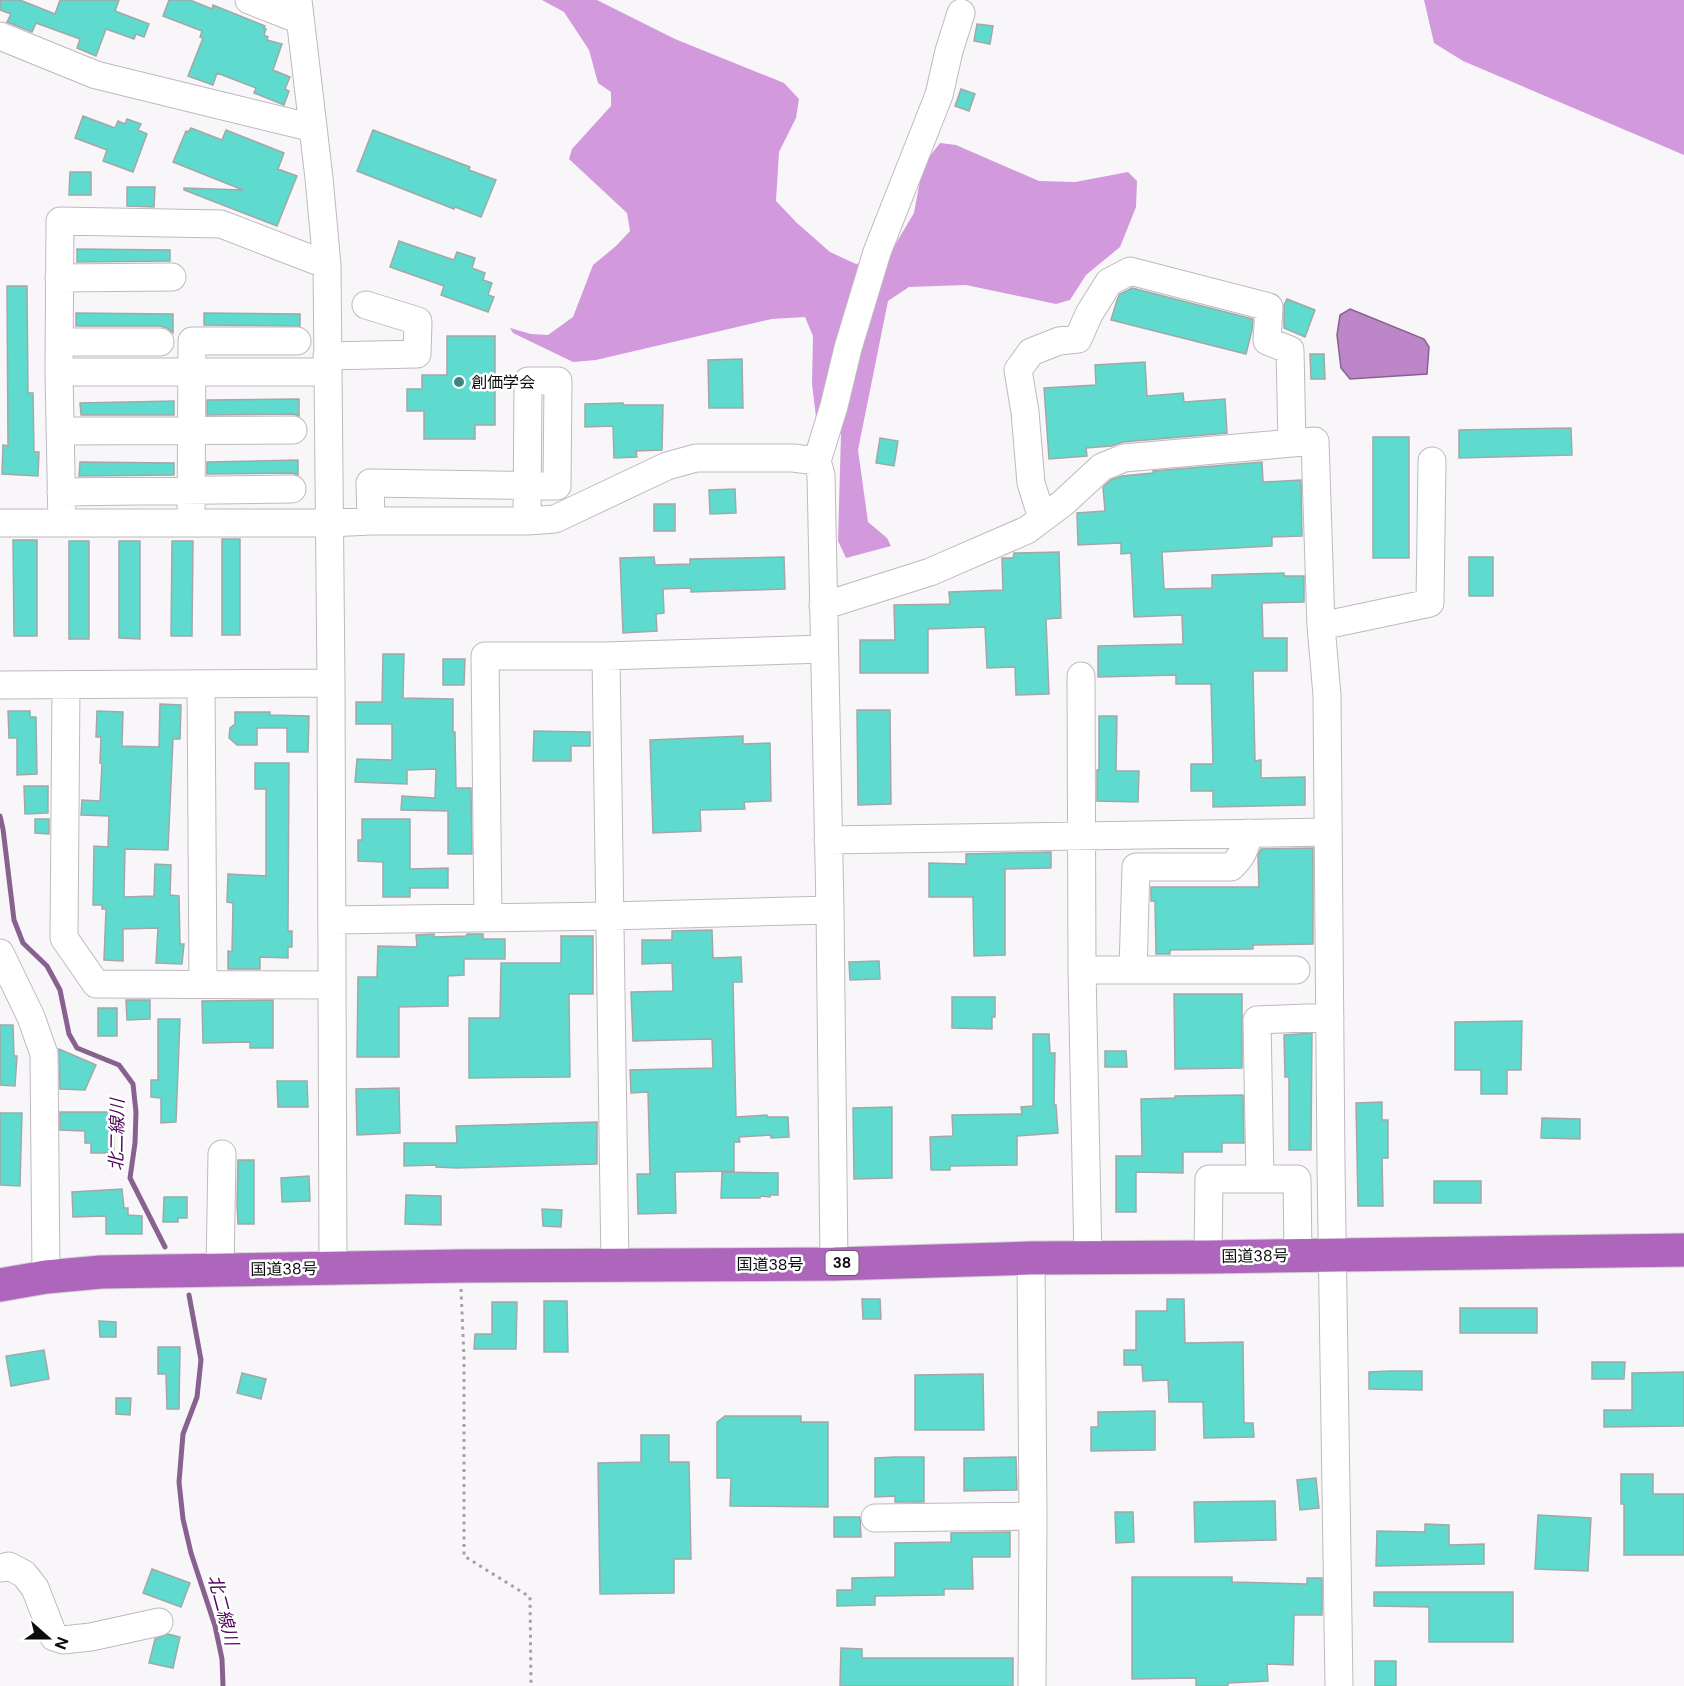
<svg xmlns="http://www.w3.org/2000/svg" width="1684" height="1686" viewBox="0 0 1684 1686" font-family="'DM Sans','Noto Sans JP',sans-serif">
  <style>
    .forest { fill: #d29add }
    .water { fill: #bd86c8; stroke: #886190; stroke-width: 1.5 }
    .lines { fill: none; stroke-linecap: round; stroke-linejoin: round }
    .stream { stroke: #886190; stroke-width: 5 }
    .building { fill: #5edacf; stroke: #a3a8a7; stroke-width: 1.5 }
    .minor-casing { stroke: #bdbabd; stroke-width: 29 }
    .highway-casing { stroke: #d3d3d3; stroke-width: 35 }
    .path { stroke: #a4a1a4; stroke-width: 3; stroke-dasharray: 3 4.5; stroke-linecap: butt }
    .minor { stroke: #fff; stroke-width: 27 }
    .highway { stroke: #ae65bc; stroke-width: 33 }
    .poi-dot { fill: #3f857f; stroke: #fff; stroke-width: 2 }
    .labels { text-anchor: middle; dominant-baseline: central; stroke-width: 5; stroke-linejoin: round; paint-order: stroke }
    .shield { fill: #fff; stroke: #565556; stroke-width: 1.5 }
    .shield-label { font-size: 15px; font-weight: bold; fill: #0d0c0d }
    .poi-label { font-size: 16px; fill: #0d0c0d; stroke: #fff; text-anchor: start }
    .street-label { font-size: 16px; fill: #0d0c0d; stroke: #fff }
    .water-label { font-size: 18px; font-style: italic; fill: #4f075c; stroke: #fff }
  </style>
  <rect width="100%" height="100%" fill="#f9f6fa"/>
  <path class="forest" d="M542,0H597L675,39L784,83L799,99L796,118L779,152L776,201L797,223L830,252L856,264L889,255L914,213L923,165L940,143L956,145L1039,181L1075,182L1128,172L1137,181L1136,207L1120,247L1086,275L1070,300L1056,304L966,285L909,287L888,301L858,450L868,522L887,538L891,546L846,558L838,541L841,434L816,417L812,384L813,336L805,317L772,319L596,360L573,362L513,333L510,328L531,334L548,335L573,317L593,265L616,246L630,231L627,213L569,159L572,149L611,106V92L598,83L589,50L564,12Z
    M1424,0H1684V155L1463,61L1434,43Z"/>
  <path class="water" d="M1350,309L1424,339L1429,347L1427,374L1350,379L1341,368L1337,335L1340,315Z"/>
  <g class="lines">
    <path class="stream" d="M0,816L3,829L14,920L23,943L47,966L60,990L69,1034L77,1048L119,1065L133,1084L136,1112L135,1143L130,1178L165,1247
      M189,1295L201,1360L197,1397L183,1434L179,1482L183,1519L191,1553L215,1626L222,1659L223,1686"/>
  </g>
  <path class="building" d="M0,0H20L55,14L60,0H119L115,11L149,24L144,37L136,34L134,39L106,29L96,56L77,48L80,39L36,23L32,32L7,22L11,14L0,10Z
    M169,0H190L212,9L213,5L265,26L264,29H266L264,35L268,37L267,40L282,44L273,70L290,77L285,89L289,91L284,105L254,93L256,88L217,73L213,85L188,76L203,38L200,37L202,31L163,16Z
    M977,24L993,26L990,44L974,41Z
    M961,89L975,94L969,111L955,106Z
    M83,116L115,128L118,121L125,124L127,119L141,124L138,130L147,134L133,172L103,161L107,150L75,138Z
    M191,128L222,140L226,130L284,153L278,169L297,176L277,226L184,190V188L243,190L173,162L186,131L188,132Z
    M373,130L470,167L469,170L496,180L481,217L455,207L454,209L357,171Z
    M70,172H91V195H69Z
    M127,187H155L154,207L127,206Z
    M399,241L454,260L457,252L475,258L472,268L485,273L483,280L492,283L488,295L494,297L488,312L441,295L444,286L390,267Z
    M77,249L170,250V261L77,262Z
    M7,286H27L28,393H33L34,452H39L38,476L2,474L3,445L8,446Z
    M1132,288L1253,319L1252,330L1246,354L1111,320L1117,300L1120,294Z
    M1287,299L1315,310L1305,337L1284,328V305Z
    M76,313L173,314V333L167,328L160,326H76Z
    M204,313L300,314V326L204,325Z
    M447,336H495V425H475V439H424V411H407V389H422V375H447Z
    M1310,354H1324L1325,379H1311Z
    M742,359L743,408H709L708,360Z
    M1145,362L1147,396L1183,393L1184,402L1225,399L1227,433L1123,442L1111,446L1086,448L1087,456L1049,459L1044,388L1096,385L1095,365Z
    M299,399V416L293,414L207,415V400Z
    M174,401V415H81L80,403Z
    M623,403V405H663L662,450L636,451L637,457L614,458L613,426L585,427V404Z
    M1571,428L1572,455L1459,458V430Z
    M1373,437H1409V558H1373Z
    M880,438L898,441L894,466L876,463Z
    M298,460V475L292,473L207,474V462Z
    M80,462L174,463V475L79,476Z
    M1262,462L1263,482L1301,480L1302,536L1272,537V546L1162,552L1164,589L1212,588V575L1284,573V576H1304V602L1262,603L1263,638H1287V671H1253L1255,761L1261,760V778L1305,777V805L1213,807V791H1191V764H1213L1211,684H1176V675L1098,677V646L1183,644L1182,615L1134,617L1131,553L1121,554V543L1078,545L1077,513L1105,511L1103,487L1111,480L1122,476L1153,473V471Z
    M735,489L736,513L710,514L709,490Z
    M654,504H675V531H654Z
    M222,539H240V635H222Z
    M13,540H37V636H14Z
    M69,541H89V639H69Z
    M119,541H140V639L119,638Z
    M172,541H193L192,636H171Z
    M1059,552L1061,618L1046,619L1049,694L1016,695L1015,667L987,668L985,627L928,629V673H860V640H895L894,605L950,604L949,592L1003,590L1002,558H1013L1014,553Z
    M654,557L655,565L690,564V559L784,557L785,589L691,592V588L663,589L664,613L656,614L657,631L623,633L620,558Z
    M1469,557H1493V596H1469Z
    M383,654H404L403,698L453,699V732H455L456,788H471L472,854H448V811L401,810L402,796L435,798L436,769L407,770V784L355,782L357,759L392,760V724H356V702H382Z
    M443,659H465L464,685H443Z
    M160,704L181,705L180,739H173L168,850L125,849L124,897L154,896L155,864L171,865L170,895L179,896L180,944H184L182,964L156,963L158,928L123,929V961L104,960L106,909H102V905H93L94,846L108,847L109,816L81,815L82,800L100,801L102,764L100,763L101,737H96L97,711L123,712L122,746L159,747Z
    M857,710H890L891,804L858,805Z
    M8,711H30V717H36L37,774L17,775V738H9Z
    M235,712H270V715L309,716L308,752H287V728H257V745H237L229,738L230,728L235,724Z
    M1099,716H1117L1116,771H1139L1138,802L1097,801V770H1099Z
    M534,731L590,732V746H571V761H533Z
    M743,736V744L770,743L771,801L744,802L745,809L700,810L701,831L653,833L650,740Z
    M255,763H289L288,931H292V947H288V958L260,957V969H228V951L232,952L233,903L227,902L228,874L266,876V789H255Z
    M24,786H48V813L25,814Z
    M35,819H49V834L35,833Z
    M362,819H410V869L448,868V888H410V897H383V862L358,861V840H362Z
    M1313,848V944L1253,945V949L1170,950V954H1156L1155,901H1151V887H1259L1258,855L1261,849Z
    M1051,852V868L1005,869V955L974,956L973,897H929V863L966,864V854Z
    M712,930L713,958L741,957L742,982H733L736,1117L767,1115V1117H788L789,1137L771,1138V1135L739,1137L740,1142H734V1171L675,1172L676,1213L638,1214L637,1174H650L648,1092L631,1093L630,1070L713,1068L712,1039L633,1041L631,992L673,991L672,963L642,964V940H672V931Z
    M434,934V937L466,936L467,934H483V939H505V959H464V975L448,976V1006L399,1007V1057H357L358,977H377L378,946L417,947L416,935Z
    M561,936H593V994H569L570,1077L469,1078V1018H500L501,963H561Z
    M879,961L880,979L850,980L849,962Z
    M1174,994H1242V1068L1175,1069Z
    M952,997H995V1017H992V1029L952,1028Z
    M126,1000H150V1019L127,1020Z
    M273,1000V1048H250V1042L203,1043L202,1001Z
    M98,1008H117V1036H98Z
    M158,1019H180L176,1122L161,1123V1098L151,1097V1080H158Z
    M1522,1021L1521,1070H1507V1094H1481V1070H1455V1022Z
    M0,1025H13L14,1056H17L15,1086L0,1085Z
    M1312,1033L1311,1150H1289V1077H1285L1284,1035Z
    M1033,1034H1049L1050,1053H1055L1054,1105H1056L1058,1133L1017,1136V1165L950,1166V1170H931L930,1137L953,1136L952,1115L1022,1114L1021,1107L1033,1106Z
    M59,1049L96,1065L85,1090L60,1089Z
    M1105,1051H1126L1127,1067H1105Z
    M277,1081H307L308,1107H278Z
    M399,1088L400,1133L357,1135L356,1089Z
    M1243,1095L1244,1143H1222V1152H1183V1173L1136,1172V1212H1116V1156H1142L1141,1099L1175,1098V1096Z
    M1382,1102V1120H1388V1158H1382L1383,1206H1358L1356,1103Z
    M892,1107V1178L854,1179L853,1108Z
    M60,1112H113L114,1153H91V1143H85V1131L60,1130Z
    M0,1113H22L20,1186L0,1185Z
    M1542,1118L1580,1119V1139L1541,1138Z
    M597,1122V1164L457,1168L436,1167V1165L404,1166V1143H457L456,1126Z
    M238,1160H254V1224H238L237,1204Z
    M722,1172L778,1173V1195H770V1197L760,1196V1198H721Z
    M309,1176L310,1201L282,1202L281,1178Z
    M1434,1181H1481V1203H1434Z
    M122,1189L124,1208H128V1215L142,1216V1234H106V1216L73,1217L72,1192Z
    M406,1195L441,1196V1225L405,1224Z
    M164,1197H187V1218H178V1222H163Z
    M542,1209L562,1210L561,1227L543,1226Z
    M862,1299H880L881,1319H863Z
    M1167,1299H1184L1185,1343L1243,1342L1244,1423H1253L1254,1437L1204,1438L1203,1402H1169L1168,1380L1143,1381L1142,1365H1124V1350H1136V1311H1167Z
    M544,1301H567L568,1352H544Z
    M492,1302H517L516,1349H474L475,1334H492Z
    M1460,1308H1537V1333H1460Z
    M99,1321L116,1322V1337H100Z
    M158,1347H180L179,1409H167L166,1374H158Z
    M44,1350L49,1379L11,1386L6,1356Z
    M1592,1362H1625L1624,1379H1592Z
    M1390,1371H1422V1390L1369,1389V1372Z
    M1684,1372V1426L1604,1427V1410H1632V1373Z
    M242,1373L266,1379L261,1399L237,1393Z
    M983,1374L984,1430H915V1375Z
    M116,1398H131L130,1415L116,1414Z
    M1155,1411V1450L1091,1451V1427H1098V1412Z
    M725,1416H801V1422H828V1507L730,1506L731,1478H717V1422Z
    M641,1435H669V1462H689L691,1559H674V1593L600,1594L598,1463L641,1462Z
    M895,1457H924V1502H895V1496L875,1497V1458Z
    M1016,1457L1017,1490L964,1491V1458Z
    M1621,1474H1653V1494H1684V1555H1624V1504H1621Z
    M1316,1478L1319,1508L1300,1510L1297,1480Z
    M1275,1501L1276,1540L1195,1542L1194,1502Z
    M1115,1512H1133L1134,1542L1116,1543Z
    M1538,1515L1591,1518L1588,1571L1535,1569Z
    M834,1517H860L861,1537H834Z
    M1425,1524L1449,1525V1545L1484,1544V1564L1376,1566L1377,1531L1425,1532Z
    M1010,1532V1557H972L973,1589H944V1595L875,1596V1605L837,1606V1590H852V1578L895,1577V1543L951,1542V1533Z
    M152,1569L190,1583L181,1607L143,1593Z
    M1132,1577H1232V1582L1307,1584V1578H1322V1615H1294L1293,1665L1267,1664L1268,1681L1228,1683V1686H1196V1678L1132,1679Z
    M1374,1592H1513V1642H1429V1607L1374,1606Z
    M168,1634L180,1637L173,1668L149,1663L155,1639Z
    M841,1648L862,1649V1658H1013V1686H840Z
    M1375,1661H1396V1686H1375Z"/>
  <g class="lines">
    <g class="minor-casing">
      <path id="minor" d="M249,0L300,20
        M298,0L319,178L327,265L331,683L333,1268
        M0,36L96,75L313,128
        M59,278L172,277
        M59,342H160
        M327,356L417,354L418,321L366,305
        M59,372H328
        M60,431L293,430
        M61,492L292,489
        M1042,518L1031,483L1025,412L1018,370L1031,352L1059,341L1078,339L1089,314L1109,282L1130,271L1269,307L1267,341L1290,350L1292,443
        M371,521L370,483L557,486L558,381H528L527,521
        M191,522L192,341H297
        M0,523H329L371,521H527L555,519L667,466L696,458H793L817,461
        M62,523L59,372L60,221L221,224L327,265
        M823,606L930,572L1027,530L1063,503L1102,467L1124,458L1315,441L1321,626L1327,695L1331,1166L1339,1686
        M1321,626L1430,603L1432,461
        M606,656L615,1265
        M1081,676L1082,970L1088,1259
        M201,684L203,984
        M0,685L331,683
        M66,685L64,938L96,984L332,985
        M828,840L1328,832
        M488,918L485,656H606L823,649
        M332,920L611,916L830,910
        M0,953L31,1017L44,1054L46,1277
        M1082,970H1296
        M1133,970L1136,867H1231C1242,857 1246,848 1248,833
        M1260,1179L1257,1020L1330,1017
        M1208,1257L1209,1179H1297L1298,1255
        M1031,1258L1033,1516L1032,1686
        M834,1264L830,910L821,475L817,461L834,406L848,348L877,252L939,95L949,51L961,13
        M220,1270L222,1154
        M875,1518L1033,1516
        M0,1568L9,1566L24,1574L35,1588L54,1637L63,1640L91,1637L159,1622"/>
    </g>
    <g class="highway-casing">
      <path id="highway" d="M0,1285L46,1277L101,1272L461,1266L834,1264L1031,1258L1208,1257L1684,1250"/>
    </g>
    <path class="path" d="M461,1289L464,1358V1556L530,1597L531,1686"/>
    <use href="#minor" class="minor"/>
    <use href="#highway" class="highway"/>
  </g>
  <circle class="poi-dot" cx="459" cy="382" r="6"/>
  <g class="labels">
    <rect class="shield" x="825.5" y="1251" width="33" height="24" rx="4.5"/>
    <g class="shield-label">
      <text x="842" y="1263">38</text>
    </g>
    <g class="poi-label">
      <text x="471" y="382">創価学会</text>
    </g>
    <g class="street-label">
      <text transform="translate(1255 1256) rotate(-1)">国道38号</text>
      <text x="770" y="1264">国道38号</text>
      <text transform="translate(284 1269) rotate(-1)">国道38号</text>
    </g>
    <g class="water-label">
      <text transform="translate(117 1135) rotate(-89)">北二線川</text>
      <text transform="translate(223 1610) rotate(75)">北二線川</text>
    </g>
  </g>
  <g transform="translate(48 1638) rotate(111)" stroke="#ffffff" stroke-width="4.5" paint-order="stroke">
  <path d="M0-4.5L10 22L0 15L-10 22Z" fill="#0d0c0d"/>
  <text y="-9" font-size="16" font-weight="bold" text-anchor="middle" fill="#0d0c0d">N</text>
  </g>
</svg>
